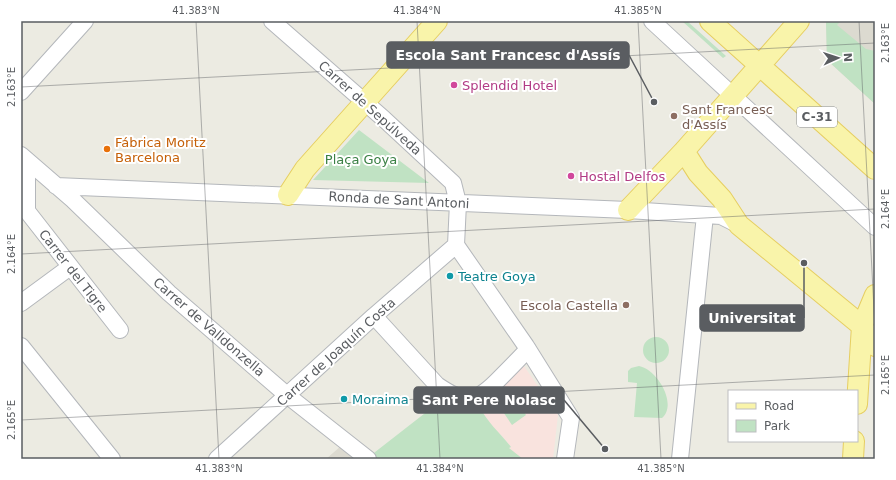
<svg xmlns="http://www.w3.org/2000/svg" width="896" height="480" viewBox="0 0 896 480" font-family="'DejaVu Sans',sans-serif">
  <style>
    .education { fill: #dcdad0 }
    .medical { fill: #f9e3de }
    .green { fill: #c0e2c3 }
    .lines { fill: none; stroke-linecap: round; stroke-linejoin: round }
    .minor-casing { stroke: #b4b7bb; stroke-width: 18 }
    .major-casing { stroke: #e6ce61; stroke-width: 22 }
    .minor { stroke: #fff; stroke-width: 16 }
    .major { stroke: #f9f4aa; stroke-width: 20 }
    .ticks { fill: none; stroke: #5a5d61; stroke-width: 1; stroke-opacity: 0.45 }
    .hotel-dot { fill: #d1479c; stroke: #fff; stroke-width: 1.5 }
    .education-dot { fill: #8d6e63; stroke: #fff; stroke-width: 1.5 }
    .food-dot { fill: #e8710a; stroke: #fff; stroke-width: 1.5 }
    .culture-dot { fill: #0f9aa8; stroke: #fff; stroke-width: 1.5 }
    .labels { text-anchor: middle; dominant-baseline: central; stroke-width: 4; stroke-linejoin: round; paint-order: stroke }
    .shield { fill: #fff; stroke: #8c8e90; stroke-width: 1 }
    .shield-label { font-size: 12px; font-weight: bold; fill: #5a5d61 }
    .hotel-label { font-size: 13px; fill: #b23c85; stroke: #fff; text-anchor: start }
    .street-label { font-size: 13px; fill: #5a5d61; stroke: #fff }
    .education-label { font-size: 13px; fill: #785e54; stroke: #fff; text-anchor: start }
    .food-label { font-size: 13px; fill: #c56008; stroke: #fff; text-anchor: start }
    .park-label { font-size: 13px; fill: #3b8045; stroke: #fff }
    .culture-label { font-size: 13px; fill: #0d838f; stroke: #fff; text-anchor: start }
    .leader { fill: none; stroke: #5a5d61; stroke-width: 1.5 }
    .callout-dot { fill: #5a5d61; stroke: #fff; stroke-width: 1.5 }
    .callout { fill: #5a5d61; stroke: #5a5d61; stroke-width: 1.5 }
    .callout-label { font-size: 14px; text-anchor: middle; font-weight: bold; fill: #fff }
    .neatline { fill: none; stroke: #5a5d61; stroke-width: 1.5 }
    .ticks-label { font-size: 10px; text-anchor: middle; fill: #5a5d61 }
  </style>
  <rect width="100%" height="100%" fill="#ecebe2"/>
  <path class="education" d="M826,21H875V104L827,60Z
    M341,446L352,455L349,459H326Z"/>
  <path class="medical" d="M524,366L558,415L553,459H523L519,457L509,448L511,447L502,436L494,429L479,407L518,367Z"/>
  <path class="green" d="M682,21H687L726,56L723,58Z
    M826,21H841L837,25L866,49L875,51V104L827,60Z
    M359,130L429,183L313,180Z
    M643 350a13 13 0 1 1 26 0a13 13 0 1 1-26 0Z
    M639,366C657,369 678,404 662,418L634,417L637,383L628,382V371L631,368Z
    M511,393L526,415L512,425L497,403Z
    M438,403L469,413L479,406C487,422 500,433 511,447L509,448L523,459H373L370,456Z"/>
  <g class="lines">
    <g class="minor-casing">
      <path id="minor" d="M272,21L384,119L453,183L458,203L456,245L526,346L571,418L565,459
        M652,21L875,227
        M21,92L85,21
        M21,155L73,200L169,293L288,396L368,459
        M30,163L27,175V211L120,330
        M56,186L628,210L721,216L739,225
        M21,303L70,267
        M374,316L437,385C466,405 476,403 500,378C509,369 519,359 528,349
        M21,346L112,459
        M217,459L374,316L456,245
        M680,459L705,215"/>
    </g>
    <g class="major-casing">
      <path id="major" d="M710,21L875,169
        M684,151L698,173L722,199L739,225L862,326L875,346
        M288,195L305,169L437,21
        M628,210L684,151L799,21
        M857,404L862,326L875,295
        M853,459L854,441"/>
    </g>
    <use href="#minor" class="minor"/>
    <use href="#major" class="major"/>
  </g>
  <path class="ticks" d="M196,21L219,459M417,21L440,459M638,21L661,459M859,21L875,329M21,87L875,43M21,254L875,209M21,420L875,375"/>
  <g class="hotel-dot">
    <circle cx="454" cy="85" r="4"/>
    <circle cx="571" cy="176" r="4"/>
  </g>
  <g class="education-dot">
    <circle cx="674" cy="116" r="4"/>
    <circle cx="626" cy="305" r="4"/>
  </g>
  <circle class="food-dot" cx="107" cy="149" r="4"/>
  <g class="culture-dot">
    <circle cx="450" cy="276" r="4"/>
    <circle cx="344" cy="399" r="4"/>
  </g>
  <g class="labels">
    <rect class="shield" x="797" y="107" width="40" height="20" rx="3"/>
    <g class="shield-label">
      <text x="817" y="117">C-31</text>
    </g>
    <g class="hotel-label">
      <text x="462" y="85">Splendid Hotel</text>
      <text x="579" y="176">Hostal Delfos</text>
    </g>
    <g class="street-label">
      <text transform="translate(370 108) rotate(42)">Carrer de Sepúlveda</text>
      <text transform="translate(399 200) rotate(3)">Ronda de Sant Antoni</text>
      <text transform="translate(73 271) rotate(52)">Carrer del Tigre</text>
      <text transform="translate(209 327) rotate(41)">Carrer de Valldonzella</text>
      <text transform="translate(336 352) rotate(-42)">Carrer de Joaquín Costa</text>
    </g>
    <g class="education-label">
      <text x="682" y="109">Sant Francesc<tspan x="682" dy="15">d'Assís</tspan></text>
      <text x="618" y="305" text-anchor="end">Escola Castella</text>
    </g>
    <g class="food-label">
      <text x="115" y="142">Fábrica Moritz<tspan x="115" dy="15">Barcelona</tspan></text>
    </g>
    <g class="park-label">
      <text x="361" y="159">Plaça Goya</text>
    </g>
    <g class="culture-label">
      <text x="458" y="276">Teatre Goya</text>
      <text x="352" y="399">Moraima</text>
    </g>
  </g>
  <path class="leader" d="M654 102L629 55M804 263L804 318M605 449L564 400"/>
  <g class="callout-dot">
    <circle cx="654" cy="102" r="4"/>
    <circle cx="804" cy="263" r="4"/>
    <circle cx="605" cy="449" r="4"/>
  </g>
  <g class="callout">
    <rect x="387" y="42" width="242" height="26" rx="4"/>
    <rect x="700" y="305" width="104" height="26" rx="4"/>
    <rect x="414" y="387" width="150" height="26" rx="4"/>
  </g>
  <g class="callout-label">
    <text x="508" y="60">Escola Sant Francesc d'Assís</text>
    <text x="752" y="323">Universitat</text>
    <text x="489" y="405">Sant Pere Nolasc</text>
  </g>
  <rect width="896" height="480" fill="none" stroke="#ffffff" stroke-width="44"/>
  <rect x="728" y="390" width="130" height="52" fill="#ffffff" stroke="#bdbec0"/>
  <rect x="736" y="403" width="20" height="6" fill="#f9f4aa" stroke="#bdbec0"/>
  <text x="764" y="410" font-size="12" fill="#5a5d61">Road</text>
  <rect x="736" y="420" width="20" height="12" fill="#c0e2c3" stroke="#bdbec0"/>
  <text x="764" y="430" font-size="12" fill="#5a5d61">Park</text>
  <g transform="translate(838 58) rotate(87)" stroke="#ffffff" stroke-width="3" paint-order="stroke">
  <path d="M0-3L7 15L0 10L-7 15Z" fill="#5a5d61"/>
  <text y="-6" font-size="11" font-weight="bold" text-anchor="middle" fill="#5a5d61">N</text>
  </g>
  <rect x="22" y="22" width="852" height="436" class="neatline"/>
  <g class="ticks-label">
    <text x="196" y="14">41.383°N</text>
    <text x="417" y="14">41.384°N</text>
    <text x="638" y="14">41.385°N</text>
    <text transform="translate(885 43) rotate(-90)" y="4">2.163°E</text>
    <text transform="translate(11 87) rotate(-90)" y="4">2.163°E</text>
    <text transform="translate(885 209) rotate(-90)" y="4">2.164°E</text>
    <text transform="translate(11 254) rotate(-90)" y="4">2.164°E</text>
    <text transform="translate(885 375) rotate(-90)" y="4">2.165°E</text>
    <text transform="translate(11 420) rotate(-90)" y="4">2.165°E</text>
    <text x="219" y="472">41.383°N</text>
    <text x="440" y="472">41.384°N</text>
    <text x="661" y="472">41.385°N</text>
  </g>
</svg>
